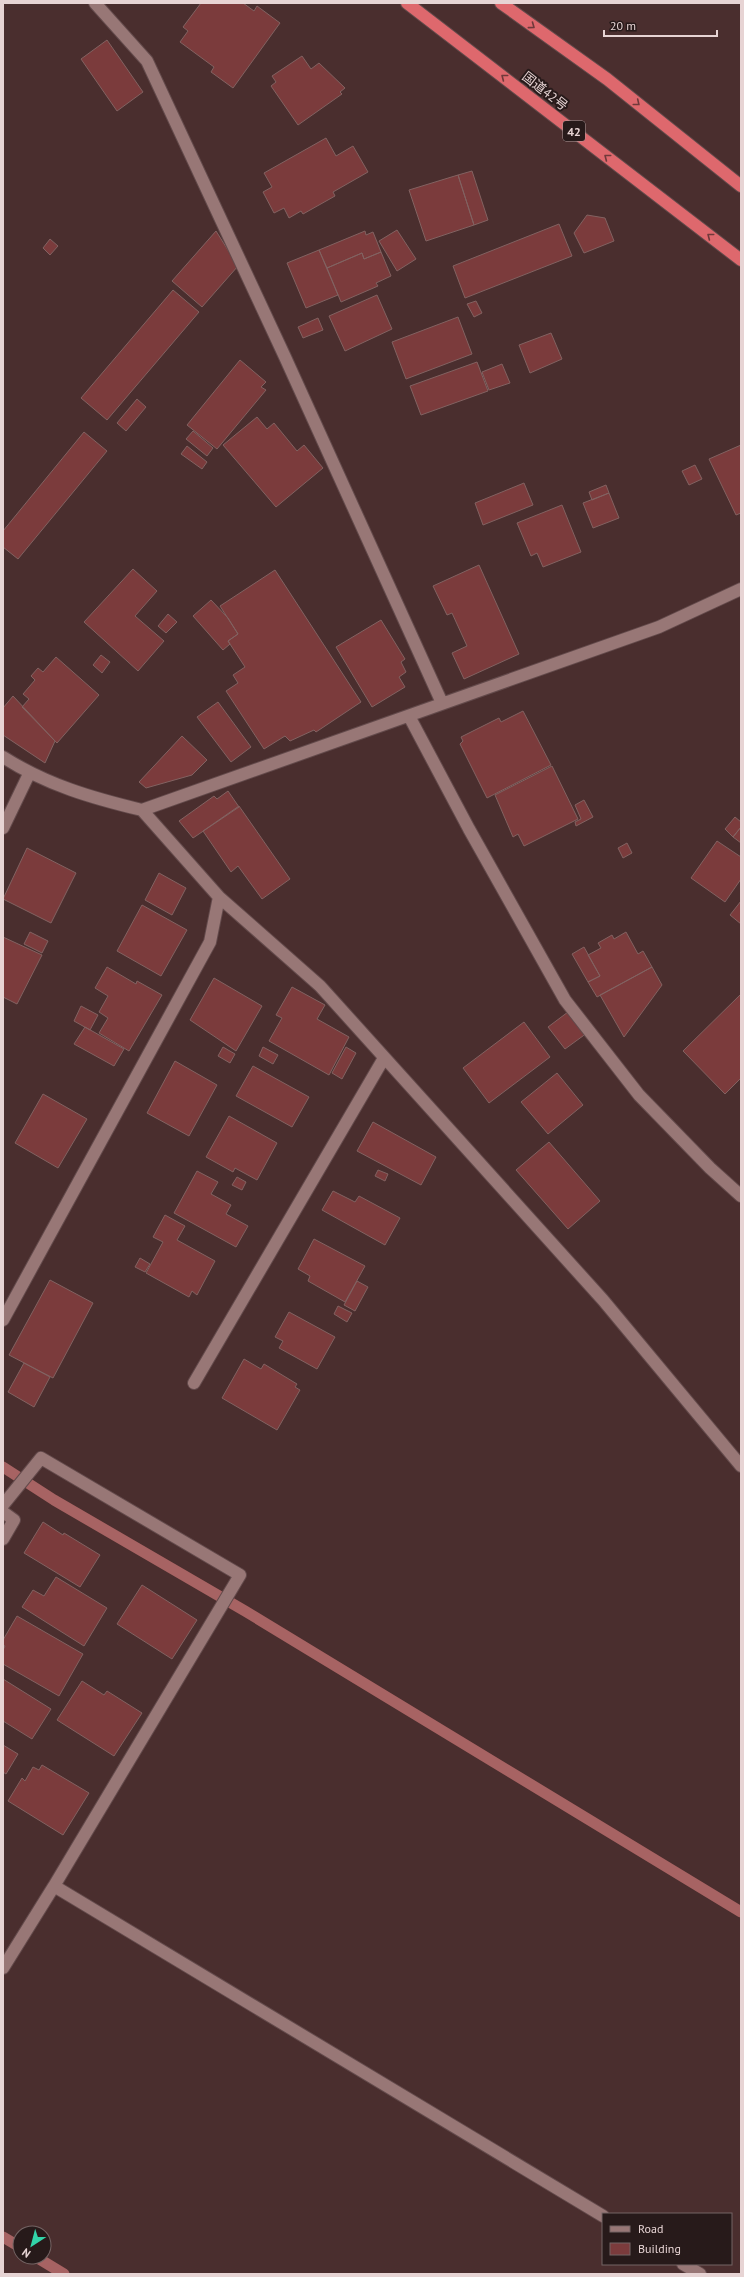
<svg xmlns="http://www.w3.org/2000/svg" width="744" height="2277" font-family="'PT Sans','Noto Sans JP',sans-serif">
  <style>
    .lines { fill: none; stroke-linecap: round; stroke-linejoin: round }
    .stream { stroke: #a76363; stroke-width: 11 }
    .building { fill: #7b3b3c; stroke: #826261 }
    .street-casing { stroke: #634a4b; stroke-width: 14 }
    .highway-casing { stroke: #634a4b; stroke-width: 14 }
    .street { stroke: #987776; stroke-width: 12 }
    .highway { stroke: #de686d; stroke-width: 12 }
    .oneway { stroke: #70393b }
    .labels { text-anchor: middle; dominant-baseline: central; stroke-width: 4; stroke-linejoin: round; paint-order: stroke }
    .shield { fill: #271a1a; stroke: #ad9c9c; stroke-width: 1 }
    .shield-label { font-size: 12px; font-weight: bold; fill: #e7d4d4 }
    .street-label { font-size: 13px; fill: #e7d4d4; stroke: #271a1a }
  </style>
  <rect width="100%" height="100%" fill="#4a2e2e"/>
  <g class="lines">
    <path class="stream" d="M3,1467L54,1500L245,1611L741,1912
      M3,2237L20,2247
      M36,2257L64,2274"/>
  </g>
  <path class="building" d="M201,3H243L254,11L257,6L280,23L233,88L211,72L214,67L180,42L188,31L183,27Z
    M107,40L143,92L117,111L81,59Z
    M302,56L311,69L319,63L345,88L340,92L342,94L298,125L271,86L276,82L272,76Z
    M326,138L336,156L353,146L368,172L333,192L335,196L303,214L301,211L289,218L284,208L274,213L263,192L272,187L264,173Z
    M472,171L488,220L474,225L458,175Z
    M458,175L474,225L426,241L409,190Z
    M587,215L605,218L614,241L584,253L574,233Z
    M559,224L572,256L465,298L453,266Z
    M397,230L416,259L397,271L379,241Z
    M216,231L238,266L202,307L172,281Z
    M365,231L366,235L373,232L381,252L364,259L362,253L327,268L319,250Z
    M50,239L58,246L50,255L43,248Z
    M319,250L338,295L306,308L287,263Z
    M381,252L391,276L376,283L378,286L341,302L327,268L362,253L364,259Z
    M173,290L199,312L107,420L81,398Z
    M377,295L392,329L345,351L329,316Z
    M476,301L482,313L474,317L467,304Z
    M458,317L472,354L406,379L392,342Z
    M318,318L323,330L303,338L298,327Z
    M551,333L562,359L530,373L519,345Z
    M240,360L266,382L261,387L266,390L217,449L187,425Z
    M477,362L488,391L421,415L410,386Z
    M502,364L510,383L489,390L482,372Z
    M137,399L146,407L126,431L117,423Z
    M257,417L267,429L274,423L297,451L304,445L323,468L276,507L223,445Z
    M193,431L213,448L207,456L186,439Z
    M84,432L107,451L18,559L3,547V531Z
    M741,445V513L736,515L709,459Z
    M187,446L207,462L202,469L181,454Z
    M695,465L702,479L689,485L682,471Z
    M524,483L533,505L483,525L475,503Z
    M606,485L609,493L592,500L589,492Z
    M609,493L619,518L593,528L583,503Z
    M562,505L581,552L543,567L537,553L531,556L517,523Z
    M479,565L519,654L464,679L452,653L467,646L452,613L447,615L433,586Z
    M133,569L157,591L135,616L164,641L138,671L84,622Z
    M275,570L361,702L316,732L314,730L290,741L285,736L264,749L226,691L238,683L233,675L245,667L228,641L238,634L220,606Z
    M211,600L228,618L238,634L228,641L230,644L223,650L193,616Z
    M168,614L177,622L166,633L158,626Z
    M381,620L405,659L401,662L406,672L399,677L405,687L372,707L336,647Z
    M101,655L110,662L102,673L93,665Z
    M56,657L99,695L57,743L22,707L29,699L23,694L35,680L31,676L38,668L43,672Z
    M13,696L55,741L45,763L3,735V708Z
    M218,702L251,747L231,762L197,717Z
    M523,711L551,765L487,798L460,744L463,741L461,737L499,718L501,722Z
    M182,736L207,760L192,775L146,788L139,782Z
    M552,766L578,819L524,846L518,834L513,837L495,795Z
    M228,791L239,807L193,838L179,821L214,796L217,799Z
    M584,800L593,817L576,826L575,822L581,819L575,805Z
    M239,806L290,879L262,899L238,866L231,872L203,831Z
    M735,817L741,822V827L733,837L725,829Z
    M741,827V843L733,837Z
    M717,841L741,857V879L725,902L691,878Z
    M627,843L632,853L623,858L618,848Z
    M27,848L76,873L51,923L3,899Z
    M159,873L186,888L172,915L145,900Z
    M741,901V924L730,915Z
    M142,905L187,930L161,976L117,951Z
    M30,932L48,941L42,953L24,944Z
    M626,932L638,954L643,951L652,967L597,997L588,982L600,976L588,955L601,948L598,943L612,935L614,939Z
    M3,937L42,955L17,1004L3,997Z
    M584,947L600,976L588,982L572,954Z
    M107,967L136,984L137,981L162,995L129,1051L99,1033L108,1018L99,1012L108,996L95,988Z
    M652,967L662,985L624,1037L600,995Z
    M214,978L262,1006L236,1051L190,1020Z
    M292,987L325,1005L317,1019L349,1037L329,1075L269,1041L282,1018L276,1015Z
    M741,994V1078L725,1094L683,1051Z
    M81,1006L98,1015L90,1030L74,1021Z
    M576,1006L587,1033L565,1049L548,1027Z
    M524,1022L550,1057L489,1103L463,1068Z
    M85,1027L124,1049L114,1066L74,1044Z
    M223,1047L235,1054L230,1063L218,1056Z
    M263,1047L278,1055L273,1064L259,1056Z
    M346,1047L356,1053L342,1079L332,1073Z
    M175,1061L217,1085L189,1136L147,1113Z
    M253,1066L309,1097L292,1127L236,1096Z
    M557,1073L583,1105L548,1134L521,1102Z
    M43,1094L87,1119L58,1168L15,1143Z
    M229,1116L277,1143L257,1180L235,1168L233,1172L206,1157Z
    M373,1122L436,1157L421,1185L357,1151Z
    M549,1142L600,1201L568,1229L516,1170Z
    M378,1170L388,1174L385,1181L375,1176Z
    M197,1171L218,1182L211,1194L231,1205L226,1214L248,1226L236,1247L174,1213Z
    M237,1177L246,1182L242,1190L232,1185Z
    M333,1191L355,1202L359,1196L400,1218L385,1245L322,1210Z
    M165,1215L185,1226L177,1240L215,1261L197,1295L192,1291L189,1297L146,1273L163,1242L153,1237Z
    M314,1239L365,1266L345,1302L308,1281L310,1276L298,1269Z
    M140,1258L150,1264L145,1272L135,1267Z
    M50,1280L93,1303L53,1378L9,1355Z
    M357,1281L368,1287L355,1311L344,1305Z
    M338,1306L352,1313L347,1322L334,1314Z
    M289,1312L335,1337L317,1369L279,1348L283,1341L275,1337Z
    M244,1359L261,1369L264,1364L297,1384L295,1387L300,1390L277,1430L222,1398Z
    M24,1363L50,1377L34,1407L8,1392Z
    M43,1522L63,1535L64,1533L100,1555L80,1587L24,1553Z
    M56,1577L107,1608L84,1646L22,1607L33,1590L44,1596Z
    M142,1585L197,1620L172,1659L117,1624Z
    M17,1616L83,1654L59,1696L3,1664V1650L5,1646L3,1645V1640Z
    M3,1679L51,1709L32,1739L3,1721Z
    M82,1681L104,1695L107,1691L142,1713L114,1756L57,1720Z
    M3,1745L18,1754L6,1774L3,1772Z
    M42,1765L89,1793L63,1835L8,1801L22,1778L25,1781L33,1767L39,1770Z"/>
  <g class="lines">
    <defs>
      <path id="street" d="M95,3L147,61L285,357L442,703
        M409,716L469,829L565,1000L639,1095L710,1168L741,1196
        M3,757C47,785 92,798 142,810L659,627L741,589
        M142,810L219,897L320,986L603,1300L741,1466
        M3,828L29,774
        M3,1320L210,942L219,897
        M194,1383L384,1058
        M3,1505L41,1458L240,1575L54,1886
        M3,1512L14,1520L3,1539
        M3,1968L54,1886L603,2216
        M683,2264L700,2274"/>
      <path id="highway" d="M407,3L741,260
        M501,3L607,79L741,186"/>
    </defs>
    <use href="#street" class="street-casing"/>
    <use href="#highway" class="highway-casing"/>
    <use href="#street" class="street"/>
    <use href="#highway" class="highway"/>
  </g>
  <defs><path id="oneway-chevron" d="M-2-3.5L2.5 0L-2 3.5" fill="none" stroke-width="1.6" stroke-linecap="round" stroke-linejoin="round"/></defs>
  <g class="oneway">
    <use href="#oneway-chevron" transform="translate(532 26) rotate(36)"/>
    <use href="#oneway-chevron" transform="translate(504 77) rotate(-142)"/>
    <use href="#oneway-chevron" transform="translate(637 103) rotate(39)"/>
    <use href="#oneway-chevron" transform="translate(607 157) rotate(-142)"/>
    <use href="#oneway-chevron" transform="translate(710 236) rotate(-142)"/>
  </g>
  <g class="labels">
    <rect class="shield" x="563" y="121" width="22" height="20" rx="3"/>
    <g class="shield-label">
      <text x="574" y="131">42</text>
    </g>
    <g class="street-label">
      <text transform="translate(545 91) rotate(38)">国道42号</text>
    </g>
  </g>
  <rect width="744" height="2277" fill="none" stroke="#e7d4d4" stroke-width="8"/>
  <rect x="602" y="2213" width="130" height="52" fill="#271a1a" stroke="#746464"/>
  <rect x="610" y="2226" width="20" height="6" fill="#987776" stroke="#746464"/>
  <text x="638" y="2233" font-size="12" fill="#e7d4d4">Road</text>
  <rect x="610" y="2243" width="20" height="12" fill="#7b3b3c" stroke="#746464"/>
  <text x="638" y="2253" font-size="12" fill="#e7d4d4">Building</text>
  <g transform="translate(32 2245) rotate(216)"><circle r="19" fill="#271a1a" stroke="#746464"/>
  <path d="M0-3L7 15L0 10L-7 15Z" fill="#32d4a9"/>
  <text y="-6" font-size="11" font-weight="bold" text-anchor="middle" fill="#e7d4d4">N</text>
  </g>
  <path d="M604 30v6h113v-6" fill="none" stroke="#e7d4d4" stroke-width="2"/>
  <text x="610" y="30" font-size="12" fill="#e7d4d4" stroke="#271a1a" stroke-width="3" paint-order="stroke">20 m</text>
</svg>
